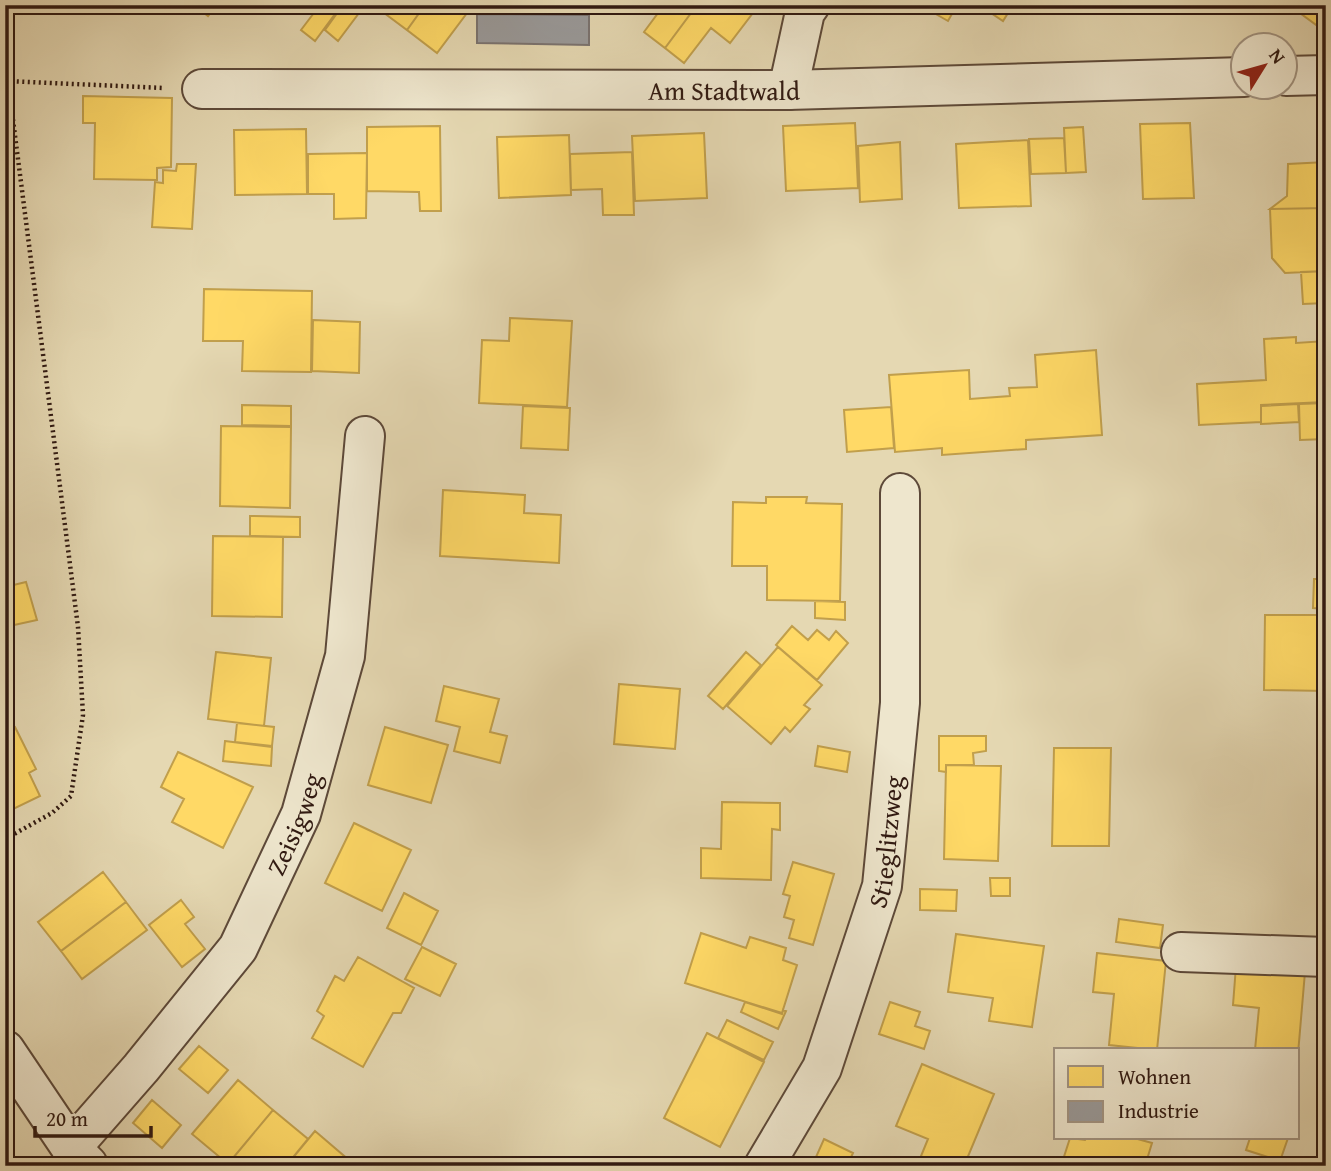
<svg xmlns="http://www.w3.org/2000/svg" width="1331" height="1171" font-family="'Gentium Book Plus',serif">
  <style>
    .homes { fill: #ffd966; stroke: #c19f4c; stroke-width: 2 }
    .industry { fill: #999; stroke: #7a7370; stroke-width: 2 }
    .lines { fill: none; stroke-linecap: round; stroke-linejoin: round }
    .minor-casing { stroke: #5d4939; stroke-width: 42 }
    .path { stroke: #301911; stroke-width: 4.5; stroke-dasharray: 2 3.5; stroke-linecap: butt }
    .minor { stroke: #eee6cd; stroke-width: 38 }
    .labels { text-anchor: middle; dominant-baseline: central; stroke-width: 7; stroke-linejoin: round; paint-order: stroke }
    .street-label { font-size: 26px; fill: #301911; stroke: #eee6cd }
  </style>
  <rect width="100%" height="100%" fill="#e5d8b2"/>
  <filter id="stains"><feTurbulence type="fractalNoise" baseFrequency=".00286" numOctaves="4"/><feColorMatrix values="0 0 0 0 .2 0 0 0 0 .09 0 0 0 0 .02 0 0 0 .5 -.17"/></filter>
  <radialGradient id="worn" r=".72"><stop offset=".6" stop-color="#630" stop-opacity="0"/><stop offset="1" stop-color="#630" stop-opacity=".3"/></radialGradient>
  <path class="homes" d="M194,5H217L208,16Z
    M320,5H324L335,14L315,41L301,30Z
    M343,5H347L359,13L338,41L325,30Z
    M377,5H425L407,30L376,7Z
    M425,5H473L437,53L407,30Z
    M664,5H697L665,48L644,32Z
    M697,5H759L730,43L711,28L684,63L665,48Z
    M920,5H957L948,21Z
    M979,5H1013L1003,21Z
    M1289,5H1326V18L1319,27Z
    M83,96L172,98L171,167L157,168V180L94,179L95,123H83Z
    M855,123L858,188L786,191L783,126Z
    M1190,123L1194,198L1143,199L1140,124Z
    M440,126L441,211H420L419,192L367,191V127Z
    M1083,127L1086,172L1066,173L1064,128Z
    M306,129L307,194L235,195L234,130Z
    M704,133L707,198L635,201L632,136Z
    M569,135L571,195L499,198L497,137Z
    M1064,138L1066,173L1031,174L1029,139Z
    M1028,140L1031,206L959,208L956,144Z
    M900,142L902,199L860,202L858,146Z
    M632,152L634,215H603L602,189L571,190L570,154Z
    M367,153L366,218L334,219V194H308V154Z
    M1326,162V208L1270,209L1287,196L1288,164Z
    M177,164H196L192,229L152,227L155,182L163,183V170L176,171Z
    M1326,208V271L1285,273L1272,258L1270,209Z
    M1326,271V303L1303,304L1301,272Z
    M204,289L312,291L311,372L242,371L243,341H203Z
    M510,318L572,321L567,407L479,403L482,340L509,341Z
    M313,320L360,322L359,373L312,371Z
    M1296,337V343L1326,341V402L1261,405V422L1199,425L1197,384L1266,380L1264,339Z
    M1096,350L1102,435L1026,440V449L942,455V448L895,452L889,375L969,370L970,399L1010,396L1009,388L1037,387L1035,355Z
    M1326,403V439L1300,440L1299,404Z
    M1298,404L1299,422L1261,424V406Z
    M242,405L291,406V426L242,425Z
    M523,406L570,408L568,450L521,448Z
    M891,407L894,448L847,452L844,410Z
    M221,426L291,427L290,508L220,506Z
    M443,490L525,495L524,513L561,515L559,563L440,556Z
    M766,497H807L806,503L842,504L840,601L767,600V566H732L733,502L766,503Z
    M250,516L300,517V537L250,536Z
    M213,536L283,537L282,617L212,616Z
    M1314,579H1326V609L1313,608Z
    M26,582L37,620L5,627V587Z
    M815,601L845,602V620L815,618Z
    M1265,615H1326V691L1264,690Z
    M792,626L808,640L817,630L829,640L836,631L848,643L817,680L776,645Z
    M778,647L822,685L804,705L810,709L790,732L785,727L771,744L727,706Z
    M216,652L271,658L264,726L208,719Z
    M746,652L761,665L723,709L708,696Z
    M619,684L680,689L675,749L614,744Z
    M444,686L499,699L490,732L507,736L500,763L454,751L460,727L436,721Z
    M237,723L274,727L272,746L235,742Z
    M15,727L36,769L29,773L40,796L5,813V732Z
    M385,727L448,745L431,803L368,785Z
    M939,736H986V751L973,753L974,765H946V772L939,771Z
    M225,741L272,747L271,766L223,761Z
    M818,746L850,752L847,772L815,766Z
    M1054,748H1111L1109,846H1052Z
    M178,752L253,787L223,848L172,822L184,799L161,787Z
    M946,765L1001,766L998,861L944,859Z
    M722,802L780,803V830L772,829L771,880L701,878V848L721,849Z
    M354,823L411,850L382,911L325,883Z
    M793,862L834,874L813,945L789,938L794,920L784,917L790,896L783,894Z
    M103,872L126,902L61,951L38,922Z
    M990,878H1010V896H991Z
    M920,889L957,890L956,911L920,910Z
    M404,893L438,911L421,945L387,928Z
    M181,900L194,917L185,924L205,949L182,967L149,925Z
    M126,902L147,930L82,979L61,951Z
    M1119,919L1163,925L1160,948L1116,942Z
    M701,933L746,948L750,937L786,948L783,960L797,965L782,1013L685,983Z
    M956,934L1044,946L1032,1027L989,1021L993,998L948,992Z
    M422,947L456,964L440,996L405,979Z
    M1097,953L1166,961L1157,1050L1109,1045L1114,994L1093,992Z
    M358,957L414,988L401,1013H393L363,1067L312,1038L324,1016L317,1011L335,976L344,981Z
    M1236,966L1305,972L1298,1054V1050H1255L1259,1008L1233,1005Z
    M745,1002L782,1014L783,1010L786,1011L778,1029L741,1012Z
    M890,1002L920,1012L915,1026L930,1031L924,1049L879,1034Z
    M727,1020L773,1042L764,1060L718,1038Z
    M707,1033L764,1062L720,1147L664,1118Z
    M199,1046L228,1070L208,1093L179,1069Z
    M922,1064L994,1094L964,1166H931L919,1161L928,1139L896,1126Z
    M238,1080L273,1110L228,1164L192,1134Z
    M152,1100L181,1125L162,1148L133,1123Z
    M273,1110L308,1139L286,1166H230L228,1164Z
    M315,1131L350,1161L346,1166H286Z
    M1070,1138L1085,1140L1086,1138H1134L1152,1143L1145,1166H1061Z
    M1250,1138H1288L1280,1161L1246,1150Z
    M824,1139L853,1153L847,1166H812Z"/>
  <path class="industry" d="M477,14L589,15V45L477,43Z"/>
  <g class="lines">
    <defs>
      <g id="minor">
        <path d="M1286,76L1326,75"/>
        <path id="s1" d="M202,89L788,90L1244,77"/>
        <path d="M788,90L805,12L810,5"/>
        <path d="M1181,952L1326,957"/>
        <path d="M5,1050L71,1148L88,1165"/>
        <path id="s2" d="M71,1148L141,1068L238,948L301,814L345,656L365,436"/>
        <path id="s3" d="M764,1166L822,1068L882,886L900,703V493"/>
      </g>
    </defs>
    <use href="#minor" class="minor-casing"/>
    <path class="path" d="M5,57L8,81H6
      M5,839L52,813L71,796L83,715L78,627L8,81L163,88"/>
    <use href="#minor" class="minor"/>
  </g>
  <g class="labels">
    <g class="street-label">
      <text stroke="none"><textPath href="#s1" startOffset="522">Am Stadtwald</textPath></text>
      <text stroke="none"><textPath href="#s2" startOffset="397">Zeisigweg</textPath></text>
      <text stroke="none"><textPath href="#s3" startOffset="350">Stieglitzweg</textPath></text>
    </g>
  </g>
  <rect width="1331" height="1171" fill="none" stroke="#e5d8b2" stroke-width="28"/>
  <rect x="7" y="7" width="1317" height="1157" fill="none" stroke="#301911" stroke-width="3.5"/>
  <rect x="14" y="14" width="1303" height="1143" fill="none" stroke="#301911" stroke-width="2"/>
  <rect x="1054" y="1048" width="245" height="91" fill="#eee6cd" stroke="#a29482" stroke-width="2"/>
  <rect x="1068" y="1066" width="35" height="21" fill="#ffd966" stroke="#a29482" stroke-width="2"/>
  <text x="1118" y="1084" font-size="21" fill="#301911">Wohnen</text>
  <rect x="1068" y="1101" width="35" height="21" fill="#999999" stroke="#a29482" stroke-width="2"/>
  <text x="1118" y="1118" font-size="21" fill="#301911">Industrie</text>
  <g transform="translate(1264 66) rotate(53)"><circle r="33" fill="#eee6cd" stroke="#a29482" stroke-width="2"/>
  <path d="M0-5L12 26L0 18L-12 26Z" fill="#8f2418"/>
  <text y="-10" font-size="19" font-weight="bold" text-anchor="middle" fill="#301911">N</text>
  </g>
  <path d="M35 1126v10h116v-10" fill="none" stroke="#301911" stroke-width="3.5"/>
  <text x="46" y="1126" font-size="21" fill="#301911" stroke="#eee6cd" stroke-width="5" paint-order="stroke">20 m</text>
  <rect width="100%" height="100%" filter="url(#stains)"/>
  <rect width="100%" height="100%" fill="url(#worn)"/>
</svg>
